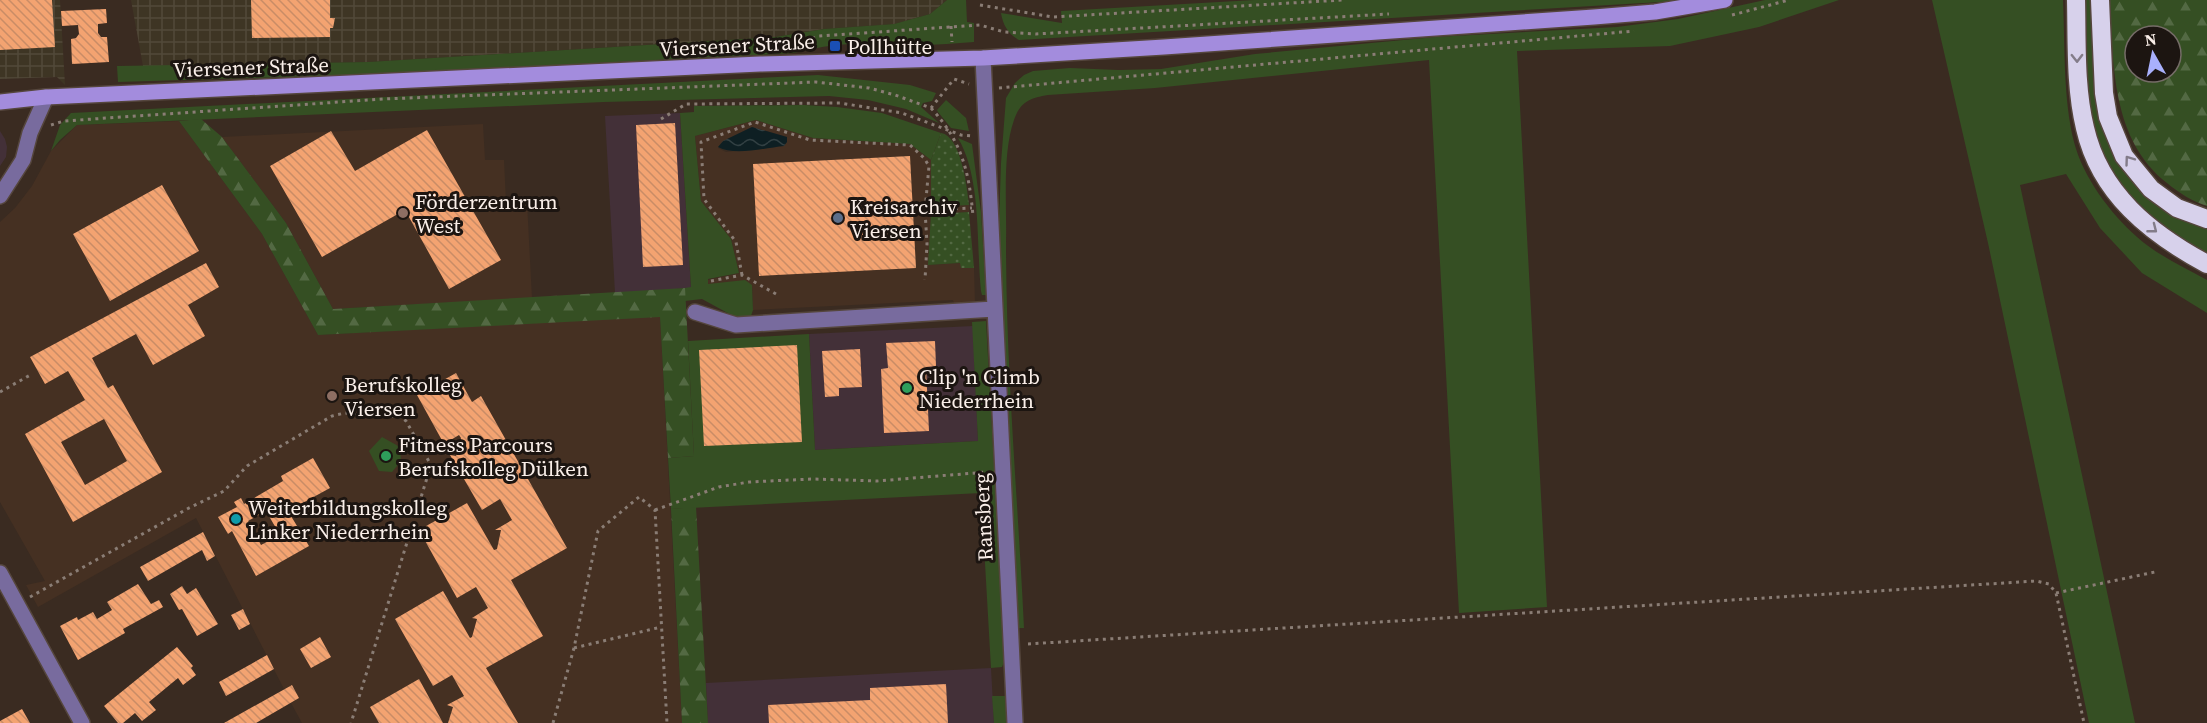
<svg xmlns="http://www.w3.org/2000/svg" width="2207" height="723" font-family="'Source Serif 4',serif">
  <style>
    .commercial { fill: #433038 }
    .industrial { fill: url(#industrial-grid) }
    .built { fill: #453022; fill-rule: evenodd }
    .green { fill: #354f23 }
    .forest { fill: url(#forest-firs); fill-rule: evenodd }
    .garden { fill: url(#garden-dots) }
    .water { fill: url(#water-waves) }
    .building { fill: url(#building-back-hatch); fill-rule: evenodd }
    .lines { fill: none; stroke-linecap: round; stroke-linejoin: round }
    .street-casing { stroke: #55463d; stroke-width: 18 }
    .secondary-casing { stroke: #55463d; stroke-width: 18 }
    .highway-casing { stroke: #55463d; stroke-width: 21 }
    .path { stroke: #8a7d75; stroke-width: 3; stroke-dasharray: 3 4.5; stroke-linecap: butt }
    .street { stroke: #786b9e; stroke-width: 15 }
    .secondary { stroke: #a38cdd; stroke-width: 15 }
    .highway { stroke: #d7d1eb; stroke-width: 18 }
    .oneway { stroke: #837c89 }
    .transit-dot { fill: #1a4fb4; stroke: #1c1511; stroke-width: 2 }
    .education-dot { fill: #8d6e63; stroke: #1c1511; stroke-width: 2 }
    .service-dot { fill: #5c6f8a; stroke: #1c1511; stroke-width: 2 }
    .leisure-dot { fill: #2e9e5b; stroke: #1c1511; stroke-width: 2 }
    .culture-dot { fill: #0f9aa8; stroke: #1c1511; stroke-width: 2 }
    .labels { text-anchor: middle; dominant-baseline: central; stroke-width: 6; stroke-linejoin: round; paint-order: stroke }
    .street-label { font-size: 21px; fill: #faefe9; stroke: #1c1511 }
    .poi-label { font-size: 21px; fill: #faefe9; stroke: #1c1511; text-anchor: start }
  </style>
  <defs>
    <pattern id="industrial-grid" width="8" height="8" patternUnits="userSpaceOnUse" patternTransform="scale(1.5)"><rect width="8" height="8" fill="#3e3524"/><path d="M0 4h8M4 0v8" fill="none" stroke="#514939"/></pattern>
    <pattern id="forest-firs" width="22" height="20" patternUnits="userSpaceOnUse" patternTransform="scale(1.5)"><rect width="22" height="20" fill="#354f23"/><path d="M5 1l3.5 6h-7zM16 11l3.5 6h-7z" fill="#536943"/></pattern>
    <pattern id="garden-dots" width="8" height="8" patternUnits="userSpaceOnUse" patternTransform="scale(1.5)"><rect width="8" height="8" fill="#354f23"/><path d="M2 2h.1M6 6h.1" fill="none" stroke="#536943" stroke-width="1.8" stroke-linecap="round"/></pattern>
    <pattern id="water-waves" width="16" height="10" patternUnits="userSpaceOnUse" patternTransform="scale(1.5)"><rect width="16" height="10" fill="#0e1f23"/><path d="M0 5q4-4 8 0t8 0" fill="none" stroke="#324043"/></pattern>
    <pattern id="building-back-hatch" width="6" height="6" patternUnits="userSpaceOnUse" patternTransform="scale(1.5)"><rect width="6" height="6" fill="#f3a371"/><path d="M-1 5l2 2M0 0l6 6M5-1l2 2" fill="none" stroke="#c98c66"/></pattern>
  </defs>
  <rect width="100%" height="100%" fill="#3a2b21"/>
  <path class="commercial" d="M680,113L691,288L615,293L605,116Z
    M0,131L5,139L7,147L6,157L0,166Z
    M973,326L978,441L815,450L809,334Z
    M991,668L994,723H708L706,683Z"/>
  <path class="industrial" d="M0,0H60L65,85L57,77L0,79Z
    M131,0H947L930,14L894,24L824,29L775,37L368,62L143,66Z"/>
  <path class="built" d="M756,120L813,138L910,144L931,160V206L969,205V212L931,214L929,265L961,263V268H974L975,304L955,306L953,300L753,310L752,285L708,284L707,280L739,273L731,239L701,201L695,136ZM752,127L787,137L784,146L726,152L718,148L723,141Z
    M179,121L262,234L318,335L660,316L682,723H302L291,703L299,698L292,685L284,689L196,518L38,607L26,585L45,581L0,502V222L15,208L32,186L51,151L77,125Z
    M483,124L485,160H504L506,203L527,202L532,298L333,309L286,223L222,137Z"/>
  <path class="green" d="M947,0H966L967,22L974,23V42C956,43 937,45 918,45C874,43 838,41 794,53L382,74L118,82L117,66L368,62L775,37L824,29L894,24L930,14Z
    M1254,0H1695L1019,40C1008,34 1003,25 1001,13L1062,23L1061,11Z
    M1765,0H1839L1759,27L1670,46L1517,51L1547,607L1459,613L1429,60L1155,88L1048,95C1030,98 1020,102 1014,120C1002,154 1007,205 1006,242C1006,371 1018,500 1024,628H1018L1000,298L999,225L1001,163L1006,98L1015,83L1024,75L1033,71L1070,68L1119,70L1161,69L1255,54L1435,37L1617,27L1678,19Z
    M1932,0H2063C2065,45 2063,98 2074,142C2083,177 2110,213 2137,237C2157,255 2184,267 2207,280V313L2142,273L2100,228L2066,174L2020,185L2135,723H2089L1988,243Z
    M2080,0H2091L2098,93L2128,171L2207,224V257L2127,201L2104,167L2088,114Z
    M818,75L910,85L936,93L932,101L923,103L921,107L939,123L906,109L868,100L829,96L604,102L77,125L60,140L51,151L60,125L71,113Z
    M946,100L966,118L969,131L951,128L938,112L937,110Z
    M804,105L837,107L882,113L941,133L931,160L910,144L813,138L756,120L695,136L701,201L731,239L739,273L708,279V284L745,280L752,285L753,310L751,316L735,317L702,299L685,301V288L691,287L680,113L694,112V106Z
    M958,138L972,144L981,212L986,295H982L981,291C976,244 982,179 958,138Z
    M986,321L1003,629L1004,662L1002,667L991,668L981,493L671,509L668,458L694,456L688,341L809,334L815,450L978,441L972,322Z
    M382,437L400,447L401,461L392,472L379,471L369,451Z
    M992,696H1006L1007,723H994Z"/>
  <path class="forest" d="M2109,0H2207V206C2192,201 2179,193 2167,183C2111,139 2114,65 2109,0ZM2135,36H2171V72H2135Z
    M201,119L222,137L286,223L333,309L685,288L694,456L668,458L660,317L318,335L262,234L179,121Z
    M696,507L708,723H682L671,509Z"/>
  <path class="garden" d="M941,133C961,136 967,187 969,205L931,207V160Z
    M969,212L974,268H961L960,263L928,265L931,214Z"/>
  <path class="water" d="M752,127L787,137V142L784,146C765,148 734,156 718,147L723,141Z"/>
  <path class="building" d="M0,0H52L55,47L0,50Z
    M251,0H330V18H335L333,28H330V37L252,38Z
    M106,9L107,23L98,24V33L101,37H107L109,62L72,64L71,39L76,38L79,34L78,25L62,26L61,11Z
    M675,123L683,265L643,267L636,125Z
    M427,130L501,260L449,289L405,210L322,257L270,166L331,131L355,171Z
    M910,156L916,268L759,276L753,164Z
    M162,185L199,251L110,301L73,234Z
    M206,263L219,287L188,305L205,336L153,365L136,334L92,358L108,388L113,385L162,472L73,522L25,434L85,400L68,371L45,384L30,357ZM104,419L127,461L85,485L61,442Z
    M935,341L936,366L926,367L929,431L884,433L881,369L888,368L886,343Z
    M797,345L802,442L704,446L699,350Z
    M860,349L862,387L839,388V396L825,397L822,351Z
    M456,373L472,402L481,396L567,548L511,580L543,636L486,668L518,723H448L453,707L447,705L464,696L452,675L433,686L395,619L443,591L470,638L472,637L477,619L472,618L488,608L476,587L457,598L419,530L467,503L494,550L497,549L501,530H495L512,520L500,499L482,510L450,455L456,456L461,438L459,435L444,444L417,395Z
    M313,458L330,488L288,511L309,546L256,576L232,531L228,534L218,517L237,507L234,502L241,498L244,504L283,481L281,476ZM266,511L280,535L261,545L248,521Z
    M203,532L215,556L207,561L202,550L148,581L140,567Z
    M138,584L151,604L159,600L163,607L123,629L125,633L78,660L60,626L77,617L78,620L93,612L97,619L112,610L107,602Z
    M182,586L187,594L196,588L218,624L197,636L182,609L179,610L170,594Z
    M243,609L250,624L239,630L231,615Z
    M320,637L331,657L311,668L300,649Z
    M177,647L193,666L191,668L196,675L183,685L178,678L149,702L156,710L142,721L135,713L123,723H118L104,706Z
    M267,655L274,669L226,696L219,682Z
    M419,679L443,723H379L370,707Z
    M946,684L948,723H769L768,705L870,700V688Z
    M292,685L299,698L256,723H224Z
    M22,709L30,723H0V721Z"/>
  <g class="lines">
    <defs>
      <path id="street" d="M983,58L1015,723
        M0,196L23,160L30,133L46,97
        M695,312L736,325L994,309
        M0,573L82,723"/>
      <path id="secondary" d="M0,102L46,97L760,64L983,58L1164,47L1594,17L1655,12L1725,0"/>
      <path id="highway" d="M2076,0C2077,42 2075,87 2085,128C2100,194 2151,234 2207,264
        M2100,0L2104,93L2108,117L2124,156L2151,189L2177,208L2207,219"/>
    </defs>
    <use href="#street" class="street-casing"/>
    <use href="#secondary" class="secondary-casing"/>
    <use href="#highway" class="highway-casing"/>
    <path class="path" d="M980,5L1053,17L1342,0
      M1732,15L1789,0
      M951,26L952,42
      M791,46L819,36L980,25L1004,32L1036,34L1389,14
      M999,88L1634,31
      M931,108C962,142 969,171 973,216
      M661,119L686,104L840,103L902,113L961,135L972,136
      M51,125L64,121L383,99L816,82L869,88L895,95L931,108L954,79L969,84
      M925,210L972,208
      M742,275L736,242L704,199L701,142L755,122L810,140L910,145L924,158L929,166L925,210L927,244L925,280
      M711,281L742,275L776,294
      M0,392L32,374
      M655,510L719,487L749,482L812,479L877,481L987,472
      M2056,593L2155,572
      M30,597L187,509L224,491L247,466L332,416L345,413L401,417L406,421L431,465L351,723
      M1028,644L2036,581L2049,584L2056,593L2084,723
      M574,648L661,627
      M553,723L574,648L598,531L639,497L655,510L667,723"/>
    <use href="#street" class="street"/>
    <use href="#secondary" class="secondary"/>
    <use href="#highway" class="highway"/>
  </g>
  <defs><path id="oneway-chevron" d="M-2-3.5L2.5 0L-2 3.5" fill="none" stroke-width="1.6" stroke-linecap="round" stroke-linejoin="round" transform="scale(1.5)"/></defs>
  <g class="oneway">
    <use href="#oneway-chevron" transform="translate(2077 58) rotate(89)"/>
    <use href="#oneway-chevron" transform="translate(2129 160) rotate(-126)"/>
    <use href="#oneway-chevron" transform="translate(2153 229) rotate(38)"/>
  </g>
  <rect class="transit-dot" x="829" y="40" width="12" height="12" rx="3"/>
  <g class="education-dot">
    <circle cx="403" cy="213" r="6"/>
    <circle cx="332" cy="396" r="6"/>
  </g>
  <circle class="service-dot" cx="838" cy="218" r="6"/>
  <g class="leisure-dot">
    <circle cx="907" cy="388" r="6"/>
    <circle cx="386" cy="456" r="6"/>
  </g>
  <circle class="culture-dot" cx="236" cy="519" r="6"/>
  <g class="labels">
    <g class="street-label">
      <text transform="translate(737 45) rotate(-3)">Viersener Straße</text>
      <text transform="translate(251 67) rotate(-2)">Viersener Straße</text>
      <text transform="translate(983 517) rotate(-93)">Ransberg</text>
    </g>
    <g class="poi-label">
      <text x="847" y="46">Pollhütte</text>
      <text x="415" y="201">Förderzentrum<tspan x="415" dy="24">West</tspan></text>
      <text x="850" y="206">Kreisarchiv<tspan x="850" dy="24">Viersen</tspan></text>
      <text x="919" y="376">Clip 'n Climb<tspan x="919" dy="24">Niederrhein</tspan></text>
      <text x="344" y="384">Berufskolleg<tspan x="344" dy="24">Viersen</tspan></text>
      <text x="398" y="444">Fitness Parcours<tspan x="398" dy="24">Berufskolleg Dülken</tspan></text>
      <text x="248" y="507">Weiterbildungskolleg<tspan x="248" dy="24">Linker Niederrhein</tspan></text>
    </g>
  </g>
  <g transform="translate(2153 54) rotate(351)"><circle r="28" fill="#1c1511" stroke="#756c67" stroke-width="1.5"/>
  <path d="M0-4.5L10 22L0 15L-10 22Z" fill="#a9b0fc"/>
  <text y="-9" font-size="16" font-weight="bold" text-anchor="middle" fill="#faefe9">N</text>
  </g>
</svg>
